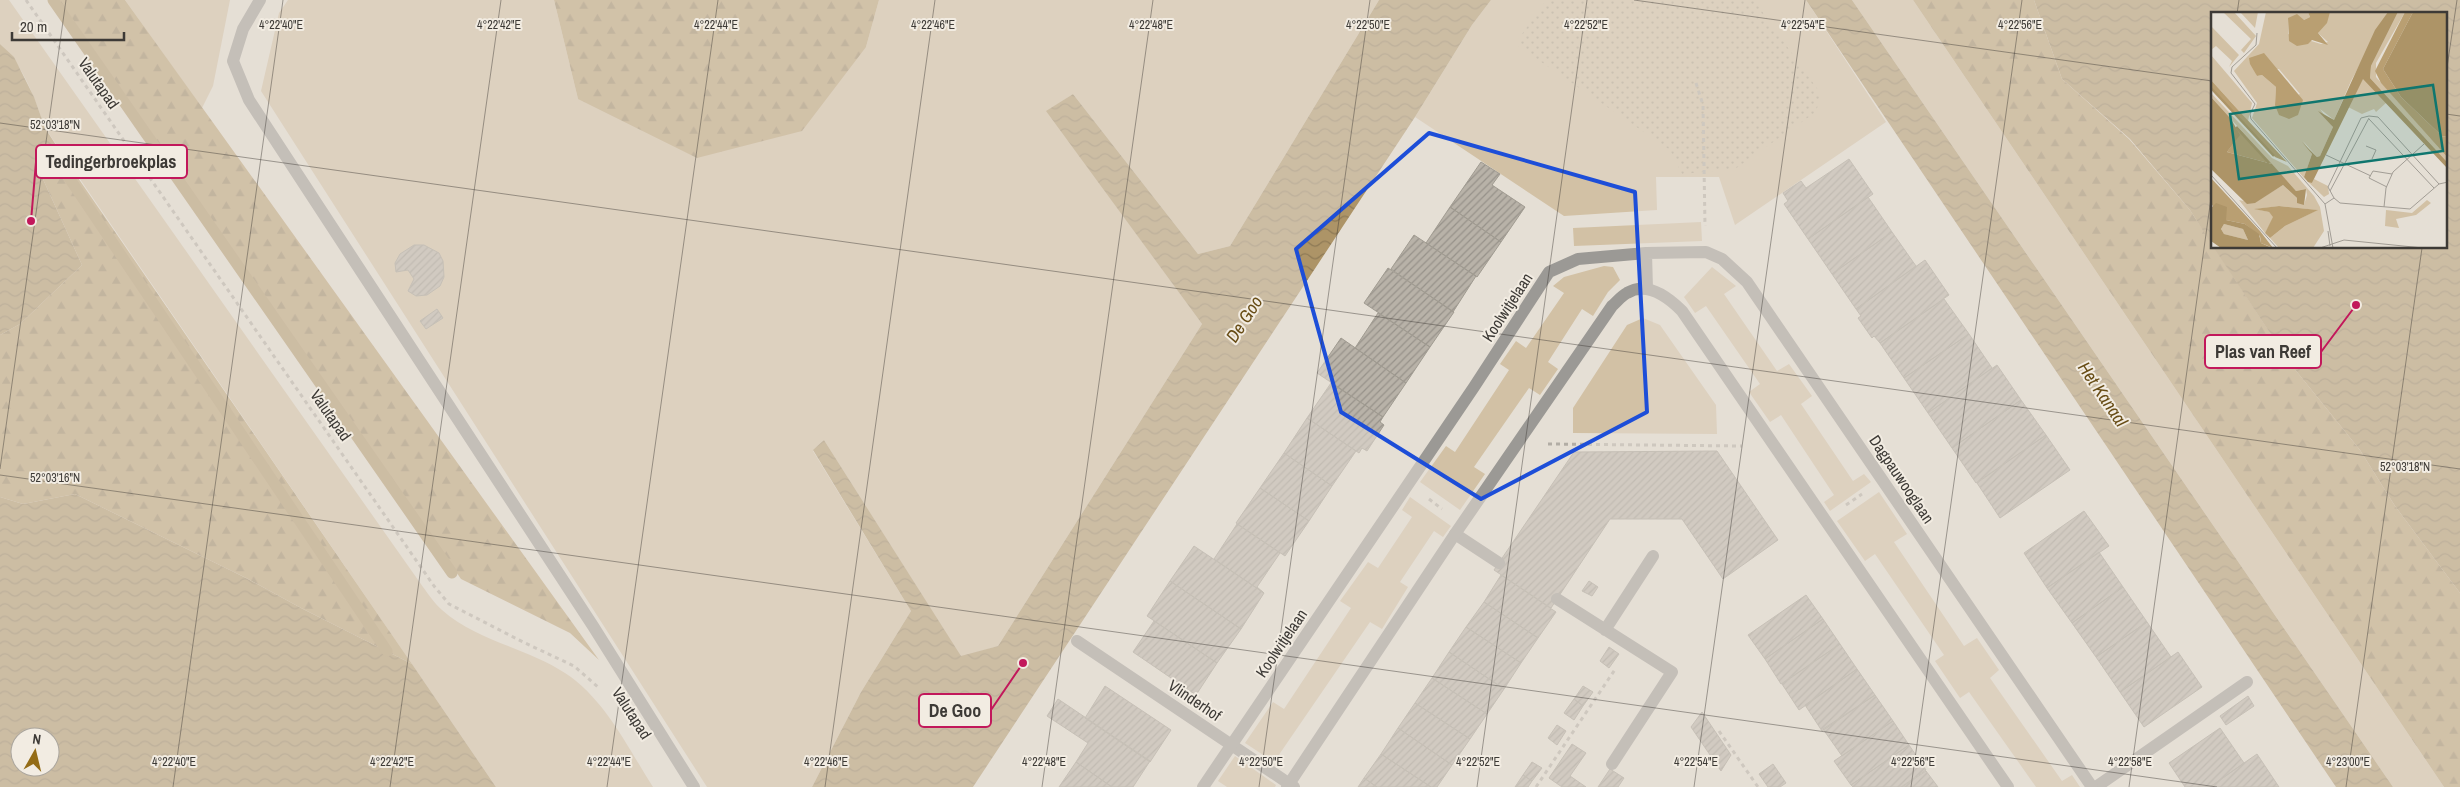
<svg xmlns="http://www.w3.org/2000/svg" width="2460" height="787" font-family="'Archivo Narrow',sans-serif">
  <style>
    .green { fill: #d2c1a5 }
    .forest { fill: url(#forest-firs) }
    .park { fill: url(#park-dots) }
    .water { fill: url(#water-waves); fill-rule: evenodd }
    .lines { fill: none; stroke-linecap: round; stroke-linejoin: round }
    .stream { stroke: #ad9467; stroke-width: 11 }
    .building { fill: url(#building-hatch); stroke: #a09b91 }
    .path { stroke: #b2ada5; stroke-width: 3; stroke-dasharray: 4 4; stroke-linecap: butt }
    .service { stroke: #9b9995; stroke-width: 12 }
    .pedestrian { stroke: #9b9995; stroke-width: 12 }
    .minor { stroke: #9b9995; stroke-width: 12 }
    .marked { fill: none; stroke: #1d4ed8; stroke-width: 4; stroke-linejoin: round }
    .ticks { fill: none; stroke: #3d3a36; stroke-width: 1; stroke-opacity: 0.45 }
    .labels { text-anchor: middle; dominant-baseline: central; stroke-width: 4; stroke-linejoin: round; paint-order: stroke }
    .street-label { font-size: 16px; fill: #3d3a36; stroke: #f2ece2 }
    .water-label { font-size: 18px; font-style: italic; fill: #684d16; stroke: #f2ece2 }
    .inset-river { fill: none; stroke: #ad9467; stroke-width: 2.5 }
    .inset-road { fill: none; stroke: #a29d95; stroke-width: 1 }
    .view { fill: #0f766e; fill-opacity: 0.15; stroke: #0f766e; stroke-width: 2.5 }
    .inset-edge { fill: none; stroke: #3d3a36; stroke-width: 2.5 }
    .ticks-label { font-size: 12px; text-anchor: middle; fill: #3d3a36; stroke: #f2ece2; stroke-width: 4; stroke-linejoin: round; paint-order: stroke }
    .leader { fill: none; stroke: #c2185b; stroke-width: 2 }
    .callout-dot { fill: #c2185b; stroke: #f2ece2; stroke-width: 2 }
    .callout { fill: #f2ece2; stroke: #c2185b; stroke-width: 2 }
    .callout-label { font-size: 18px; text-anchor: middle; font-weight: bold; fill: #3d3a36 }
  </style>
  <defs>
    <pattern id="forest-firs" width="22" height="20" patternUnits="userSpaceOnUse" patternTransform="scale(1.25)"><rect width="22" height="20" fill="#b99f72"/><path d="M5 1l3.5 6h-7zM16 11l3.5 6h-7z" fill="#98835e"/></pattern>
    <pattern id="park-dots" width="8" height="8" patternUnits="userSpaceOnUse" patternTransform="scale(1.25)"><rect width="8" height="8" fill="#d2c1a5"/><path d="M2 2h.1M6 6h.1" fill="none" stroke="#ac9e87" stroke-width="1.8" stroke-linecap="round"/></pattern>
    <pattern id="water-waves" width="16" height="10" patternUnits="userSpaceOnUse" patternTransform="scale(1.25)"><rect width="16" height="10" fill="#ad9467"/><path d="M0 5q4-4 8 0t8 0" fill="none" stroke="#8e7a56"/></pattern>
    <pattern id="building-hatch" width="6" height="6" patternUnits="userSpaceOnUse" patternTransform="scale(1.25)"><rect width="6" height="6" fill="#b8b2a8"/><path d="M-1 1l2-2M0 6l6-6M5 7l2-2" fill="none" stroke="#97928a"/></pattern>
  </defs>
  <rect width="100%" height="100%" fill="#e5dfd5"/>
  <path class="green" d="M0,0H9L423,587C429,595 435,604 442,610C477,641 527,648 565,673C605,699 628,748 653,787H496L45,128C34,97 24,66 0,44Z
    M125,0H230L213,86L202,108Z
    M288,0H554L578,99L866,47L879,0H1379L1230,246L1198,254L1073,94L1047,111L1202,324L998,646L961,657L824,440L813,451L911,611L861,692L812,787H707L261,91L279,13Z
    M1491,0H1806L1886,122L1735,225L1719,177H1656L1657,210L1564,216L1415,117L1472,25Z
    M1852,0H1913L2444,787H2393Z
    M1701,222L1702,241L1574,246L1573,228Z
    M1604,266L1613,267L1620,280L1608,292L1593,316L1582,309L1548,362L1558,369L1540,395L1529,388L1474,467L1485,474L1460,510L1420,482L1446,446L1455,452L1509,370L1500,364L1516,341L1526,348L1564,293L1553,286L1564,277Z
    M1712,267L1736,286L1724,294L1777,371L1789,364L1812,396L1801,404L1853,481L1864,474L1871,482L1830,511L1824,502L1834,495L1781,415L1770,422L1749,392L1760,384L1706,306L1695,313L1684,297Z
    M1643,318L1660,325L1716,405L1717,434L1573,433V408L1627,325Z
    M1879,492L1907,534L1894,542L1964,646L1977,638L1999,670L1990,678L2062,781L2072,775L2080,787H2036L1969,692L1960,698L1935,661L1944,655L1875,554L1865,561L1837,521Z
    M1410,497L1451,526L1443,537L1434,531L1400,582L1408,587L1382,629L1370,622L1274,762L1245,743L1273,702L1284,709L1351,608L1340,601L1368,562L1378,568L1412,517L1402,510Z
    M1235,756L1276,785L1275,787H1227L1218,781Z"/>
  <path class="forest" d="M59,0H125L599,660L570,633L461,579Z
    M554,0H879L866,47L802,131L697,158L578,99Z
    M1913,0H2034L2062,79L2129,139L2190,210L2289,362L2360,450L2395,506L2460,593V787H2444Z
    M65,159L412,664L301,608L246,578L75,494L23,504L0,497V335L20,324L82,265L42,177Z"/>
  <path class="park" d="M1546,0H1754L1821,94L1816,112L1735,169L1682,174L1670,150L1515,44Z"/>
  <path class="water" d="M1379,0H1491L1472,25L1415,117L973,787H812L861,692L911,611L813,450L824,440L961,656L998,646L1202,324L1046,111L1073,94L1198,254L1230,246Z
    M1806,0H1852L2393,787H2336Z
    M2034,0H2460V593L2395,506L2360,450L2289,362L2214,248H2446V14H2212V245L2190,210L2130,139L2062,79Z
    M0,44L14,57L34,97L45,128L65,159L42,177L82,265L20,324L0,335Z
    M75,494L246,578L301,608L412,664L496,787H0V497L23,504ZM20,737H50V767H20Z"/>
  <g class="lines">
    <path class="stream" d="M53,0L452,573
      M59,163L387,651"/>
  </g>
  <path class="building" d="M1849,159L1873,194L1808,239L1784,204L1788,201L1783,193L1801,181L1806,188Z
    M1481,162L1500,174L1492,185L1525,207L1501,242L1450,207Z
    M1868,197L1892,232L1832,274L1808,239Z
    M1450,207L1501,242L1477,277L1426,243Z
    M1892,232L1916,266L1856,309L1832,274Z
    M1414,235L1476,276L1453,312L1391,269Z
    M414,245H424L439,253L443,261L444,277L440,286L427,295L416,296L408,291L414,279L408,270L396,272L395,263L400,254Z
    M1925,260L1949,295L1880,343L1874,336L1872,338L1858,318L1861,316L1856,309Z
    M1388,268L1454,312L1430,347L1364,303Z
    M1944,299L1969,334L1904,378L1880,343Z
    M437,309L443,318L426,329L420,321Z
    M1378,313L1430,347L1406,383L1355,348Z
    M1969,334L1992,368L1928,413L1904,378Z
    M1341,338L1406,383L1383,417L1317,373Z
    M1997,365L2021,400L1952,448L1928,413Z
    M1331,383L1383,417L1380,422L1384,425L1367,451L1362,448L1359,453L1307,418Z
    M2021,400L2046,435L1976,483L1952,448Z
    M1307,418L1356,451L1332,486L1284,453Z
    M2046,435L2070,470L2000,518L1977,483Z
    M1717,451L1778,540L1723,579L1682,519H1610L1551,608L1494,570L1574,452Z
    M1284,453L1332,486L1309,521L1260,488Z
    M1260,488L1309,521L1285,556L1236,523Z
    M2084,511L2109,546L2047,588L2024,553Z
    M1237,524L1280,553L1257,587L1264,593L1214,559Z
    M1194,546L1264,593L1241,629L1170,581Z
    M2099,552L2123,587L2072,623L2047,588Z
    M1501,575L1556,612L1538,638L1484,602Z
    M1170,581L1241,629L1217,663L1147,616Z
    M1589,581L1598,587L1592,596L1582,591Z
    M2123,587L2147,622L2096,657L2072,623Z
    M1806,595L1823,619L1765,659L1748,635Z
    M1484,602L1538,638L1521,663L1466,627Z
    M1823,619L1840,644L1781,684L1765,659Z
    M1154,621L1217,663L1196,695L1133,652Z
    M2147,622L2171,657L2120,692L2096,657Z
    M1466,627L1521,663L1504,689L1449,652Z
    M1840,644L1857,669L1799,710L1782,684Z
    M1609,647L1619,654L1609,668L1600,661Z
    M1449,652L1504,689L1487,714L1432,678Z
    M2178,652L2202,687L2144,727L2120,692Z
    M1857,669L1875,695L1822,731L1805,705Z
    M1432,678L1487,714L1470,739L1415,703Z
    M1105,686L1171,730L1150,762L1085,718Z
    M1583,686L1593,692L1583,706L1574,699Z
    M1875,695L1893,721L1842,756L1823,729Z
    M2248,696L2254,706L2226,725L2220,716Z
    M1058,699L1150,761L1133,787H1112L1076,762L1088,743L1047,716Z
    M1574,699L1583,706L1574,720L1564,713Z
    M1415,703L1470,739L1452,765L1398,728Z
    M1702,712L1731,755L1721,771L1691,727Z
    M1893,721L1909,745L1851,785L1834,761Z
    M1557,725L1566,731L1557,745L1548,738Z
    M1398,728L1452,765L1437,787H1431L1381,754Z
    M2220,728L2244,763L2210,787H2185L2169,763Z
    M1572,744L1586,753L1570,776L1586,787H1562L1549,778Z
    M1909,745L1926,770L1901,787H1853L1851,785Z
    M1381,754L1431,787H1377L1364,778Z
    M2257,754L2279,787H2210L2244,763Z
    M1076,762L1112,787H1059Z
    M1532,762L1542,768L1532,781L1523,775Z
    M1773,764L1786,783L1780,787H1768L1759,774Z
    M1610,769L1624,778L1618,787H1598Z
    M1926,771L1938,787H1902Z
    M1523,775L1532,781L1528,787H1515Z
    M1364,778L1377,787H1358Z"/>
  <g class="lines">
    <path class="path" d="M26,0L434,586L449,604L523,642L574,666L598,687
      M1696,83L1703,105L1705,226
      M1548,444L1742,446
      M1429,499L1442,509
      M1846,505L1862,494
      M1719,731L1758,787
      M1536,787L1616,668"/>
    <path class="service" d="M260,0L243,29L233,61L249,100L593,626L694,787
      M1455,534L1499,563
      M1557,599L1672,672L1612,764
      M1605,630L1653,556"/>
    <path class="pedestrian" d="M1077,641L1294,787
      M2096,787L2247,682"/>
    <path class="minor" d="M1646,253L1647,289
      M1203,787L1474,387L1549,272L1578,259L1646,253L1706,252L1722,259L1747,282L2092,787
      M1287,787L1455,534L1612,306C1617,302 1621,296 1627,293C1647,281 1669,298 1682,311L2008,787"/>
  </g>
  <path d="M0 0H2460V787H0ZM1429,133L1635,192L1647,412L1481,499L1341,412L1296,249Z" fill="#e5dfd5" fill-opacity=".55" fill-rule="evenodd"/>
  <path class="marked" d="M1429,133L1635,192L1647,412L1481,499L1341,412L1296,249Z"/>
  <path class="ticks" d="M1634,0L2212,81M2237,14L2239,0M2446,74L2457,0M2446,114L2460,116M0,123L2460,469M0,469L66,0M0,475L2217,787M173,787L283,0M390,787L501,0M607,787L718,0M825,787L935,0M1042,787L1153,0M1259,787L1370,0M1477,787L1587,0M1694,787L1805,0M1911,787L2022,0M2129,787L2212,191M2346,787L2422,248"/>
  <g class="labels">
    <g class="street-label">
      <text transform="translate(99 83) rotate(55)">Valutapad</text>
      <text transform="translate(1507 307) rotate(-57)">Koolwitjelaan</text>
      <text transform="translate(331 415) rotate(55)">Valutapad</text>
      <text transform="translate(1902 479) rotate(56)">Dagpauwooglaan</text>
      <text transform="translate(1281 643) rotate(-56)">Koolwitjelaan</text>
      <text transform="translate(1195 700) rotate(34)">Vlinderhof</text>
      <text transform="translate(632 713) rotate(57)">Valutapad</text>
    </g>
    <g class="water-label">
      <text transform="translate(1244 319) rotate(-57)">De Goo</text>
      <text transform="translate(2103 394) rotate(56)">Het Kanaal</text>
    </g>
  </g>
  <g transform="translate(2211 12)">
    <rect width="236" height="236" fill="#e5dfd5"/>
    <path d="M12,0H23L45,24L33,41L30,38L40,27ZM29,0H47L44,16ZM55,0H97L99,5L93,8L77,6V22L110,32L117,30L107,21L119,0H177L140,69L123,108L109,97L122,115L109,144L106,145L92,129L101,142L93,165L101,171L103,167L117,174L118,182L113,185L93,166L41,106L46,91L23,59L48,32ZM68,57L89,82L64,93L65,75L51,63L46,64L44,59ZM187,0H194L165,51V65L236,145V150L159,66L160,54ZM0,14L28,43L18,55L21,49L5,34L0,38ZM0,43L41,91L37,109L0,68ZM152,66L176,90L165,100L163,97L151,102L137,95ZM0,81L61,146L77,154L103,184L109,195L113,219L102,236H68L59,226L74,214L106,198L68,194L45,197L58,200L63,205L54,221L28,188L43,191L72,173L93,193L96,183L95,177L85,179L0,85ZM216,188L220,191L205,203L185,207L188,216L174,214L175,198L201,201ZM13,212L32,217L37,228L13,222L10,217Z" fill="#d2c1a5" fill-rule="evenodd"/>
    <path d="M97,0H119L116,11L107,21L117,33L101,28L97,32L86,34L78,29L77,6L86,2L93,8L99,5ZM194,0H202L172,57L190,85L231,124L236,125V145L170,71L164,59ZM53,41L92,88L87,103L78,107L68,103L64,93L65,75L51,63L46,64L39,52L38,46ZM0,68L28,99L76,150L64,145L0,76ZM26,114L61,152L16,140L24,129ZM0,166L49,219L62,236L50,231L49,224L34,212L15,208L1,193L0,196ZM68,194L107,198L74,214L59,226L54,221L62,205L58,200L43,197Z" fill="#b99f72"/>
    <path d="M155,72L171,89L164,96L160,97L145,88Z" fill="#d2c1a5"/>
    <path d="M177,0H187L160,54L159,66L236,150V156L152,67L101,171L97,170L93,165L101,142L91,130L106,145L109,144L122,115L107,99L123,108L164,18ZM202,0H236V125L231,124L190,85L172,57ZM0,85L20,107L29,123L16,140L61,152L85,179L95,177L93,193L86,191V186L72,173L44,191L36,192L0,157ZM5,191L16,195L15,208L34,212L48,222L50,231L61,236H10L0,229V196ZM13,212L32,217L37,228L13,222L10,217Z" fill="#ad9467" fill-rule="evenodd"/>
    <path class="inset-river" d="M0,76L63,144M25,115L58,151"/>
    <path class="inset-road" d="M46,21L45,33L21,55L20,61L44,92L39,102L40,107L114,192L122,236M158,107L223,176M155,134L165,138L161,147M115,143L160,164M0,163L66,236M176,175L158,166L162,159L181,162M119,179L158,106M123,186L129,191L199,197L228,172L237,170M114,192L123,186L117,175L150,106L158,104L167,105L228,172M173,195L175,176L182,160L213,132M117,219L119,234M109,236L133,228L212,236M125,236H156"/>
    <path class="view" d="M222,73L232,139L28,167L19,102Z"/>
    <rect width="236" height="236" class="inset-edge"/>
  </g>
  <g class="ticks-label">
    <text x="281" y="29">4°22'40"E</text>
    <text x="499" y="29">4°22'42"E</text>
    <text x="716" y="29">4°22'44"E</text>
    <text x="933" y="29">4°22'46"E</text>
    <text x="1151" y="29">4°22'48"E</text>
    <text x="1368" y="29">4°22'50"E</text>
    <text x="1586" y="29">4°22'52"E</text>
    <text x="1803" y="29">4°22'54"E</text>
    <text x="2020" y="29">4°22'56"E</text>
    <text x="55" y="129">52°03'18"N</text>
    <text x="2405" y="471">52°03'18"N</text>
    <text x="55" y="482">52°03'16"N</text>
    <text x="174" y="766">4°22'40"E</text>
    <text x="392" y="766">4°22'42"E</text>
    <text x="609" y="766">4°22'44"E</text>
    <text x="826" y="766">4°22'46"E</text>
    <text x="1044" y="766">4°22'48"E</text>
    <text x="1261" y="766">4°22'50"E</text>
    <text x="1478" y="766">4°22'52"E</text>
    <text x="1696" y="766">4°22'54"E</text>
    <text x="1913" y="766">4°22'56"E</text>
    <text x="2130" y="766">4°22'58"E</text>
    <text x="2348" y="766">4°23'00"E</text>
  </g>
  <path class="leader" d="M31 221L36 162M2356 305L2321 352M1023 663L991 710"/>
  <g class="callout-dot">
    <circle cx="31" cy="221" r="5"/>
    <circle cx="2356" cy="305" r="5"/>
    <circle cx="1023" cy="663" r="5"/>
  </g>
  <g class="callout">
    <rect x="36" y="145" width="151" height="33" rx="5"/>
    <rect x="2205" y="335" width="116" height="33" rx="5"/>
    <rect x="919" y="694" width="72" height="33" rx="5"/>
  </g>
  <g class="callout-label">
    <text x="111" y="168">Tedingerbroekplas</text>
    <text x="2263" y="358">Plas van Reef</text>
    <text x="955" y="717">De Goo</text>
  </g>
  <g transform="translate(35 752) rotate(8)"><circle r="24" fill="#f2ece2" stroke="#aaa59d"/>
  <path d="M0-4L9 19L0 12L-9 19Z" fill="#946c16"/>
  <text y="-8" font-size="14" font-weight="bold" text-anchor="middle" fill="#3d3a36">N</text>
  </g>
  <path d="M12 32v8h112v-8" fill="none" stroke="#3d3a36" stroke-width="2.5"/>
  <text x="20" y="32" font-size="15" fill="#3d3a36" stroke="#f2ece2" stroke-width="4" paint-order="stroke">20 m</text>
</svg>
